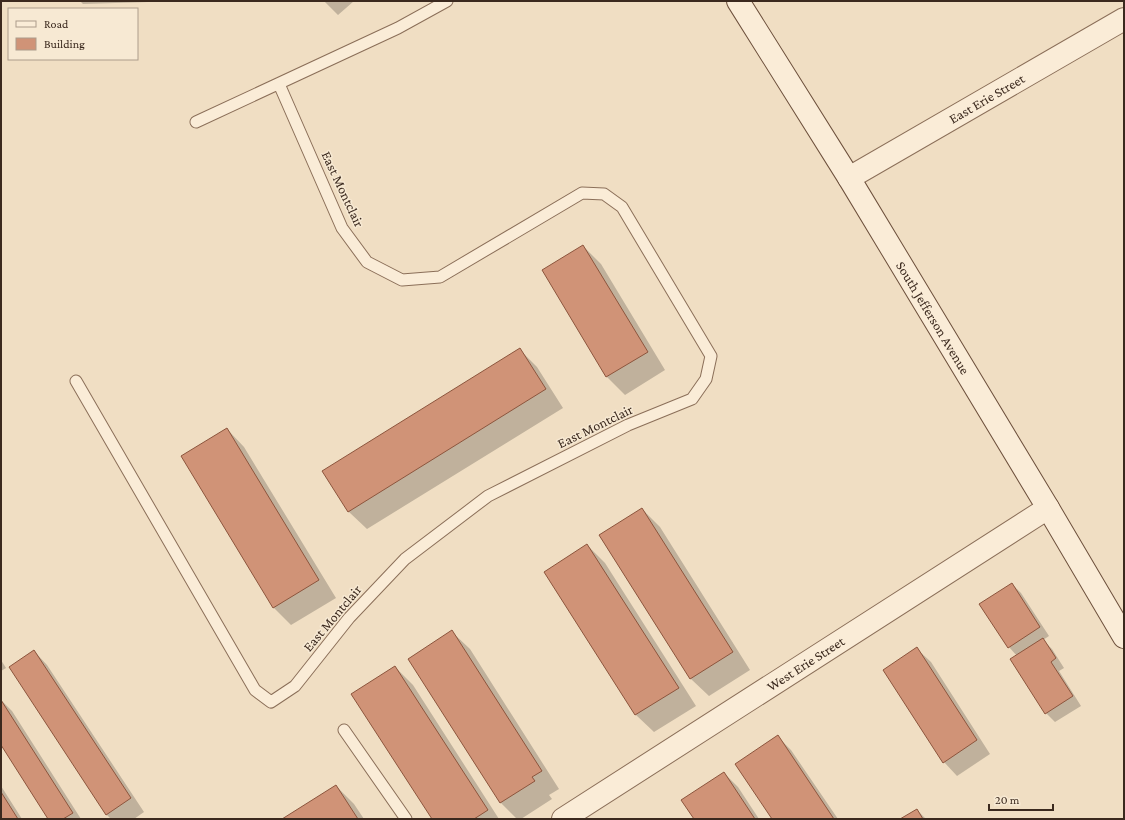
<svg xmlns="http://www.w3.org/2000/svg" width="1125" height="820" font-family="'Crimson Pro',serif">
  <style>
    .shadow { fill: #0003 }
    .building { fill: #d09377; stroke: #8c553d }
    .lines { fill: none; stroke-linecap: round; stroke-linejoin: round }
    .lane-casing { stroke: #8b6f59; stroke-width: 13 }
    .street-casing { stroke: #8b6f59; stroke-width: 24 }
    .secondary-casing { stroke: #6d503c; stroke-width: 24 }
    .lane { stroke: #faecd7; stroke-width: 11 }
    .street { stroke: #faecd7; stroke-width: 22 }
    .secondary { stroke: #faecd7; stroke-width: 22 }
    .labels { text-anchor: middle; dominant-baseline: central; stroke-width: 3; stroke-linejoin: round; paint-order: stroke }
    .street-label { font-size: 14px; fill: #3b291e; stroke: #f7e9d3 }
  </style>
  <rect width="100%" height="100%" fill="#f0dec3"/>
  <path class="shadow" d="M80,1H181L83,4Z
    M324,1H354L338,15Z
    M583,246L601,264L665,370L625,395L607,377L543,270Z
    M519,349L537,367L563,408L367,529L349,512L324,471Z
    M227,429L244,447L336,598L291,625L274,608Z
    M642,509L660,527L750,670L709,696L691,679L600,536Z
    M587,545L605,563L696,706L654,732L636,715L545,572Z
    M1012,584L1021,593L1049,636L1043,640L1052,649L1064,668L1059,671L1081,706L1055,722L1046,713L1017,656L1009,647Z
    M452,632L470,649L559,789L549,795L552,799L521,819H517L501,803L409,659Z
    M917,649L931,662L990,754L957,776L944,762Z
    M34,651L47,665L144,812L134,819H111L106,814Z
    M1,660L6,668L1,671Z
    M395,667L413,685L499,819H433Z
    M1,700L12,711L81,819H49L1,743Z
    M778,737L791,750L838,819H773Z
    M724,773L738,787L759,819H695Z
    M1,786L22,819H1Z
    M336,786L354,804L364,819H284Z
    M917,810L926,819H902Z"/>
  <path class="building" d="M583,245L648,352L606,377L542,270Z
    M520,348L546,389L348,512L322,471Z
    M227,428L319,580L273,608L181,456Z
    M642,508L733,652L690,679L599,535Z
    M587,544L679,688L635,715L544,572Z
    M1012,583L1040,627L1008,648L979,604Z
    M452,630L542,771L532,777L535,781L500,803L408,659Z
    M1043,638L1056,658L1051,662L1073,696L1045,714L1010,659Z
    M917,647L977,740L943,763L883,670Z
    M34,650L131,798L106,815L9,667Z
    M395,666L488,810L474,819H432L351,694Z
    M1,700L73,813L63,819H48L1,745Z
    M778,735L834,819H772L735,764Z
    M724,772L755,819H694L681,800Z
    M336,785L358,819H282Z
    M1,792L18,819H1Z
    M917,809L923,819H900Z"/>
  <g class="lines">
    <defs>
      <path id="lane" d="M196,122L398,28L447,1
        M76,381L255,690L271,702L295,686L349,618L405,559L488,496L628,425L692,399L706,379L711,356L622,207L604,194L582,193L440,277L402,280L367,262L342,228L279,84
        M344,730L406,819"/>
      <g id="street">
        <path id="s1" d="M849,178L1124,19"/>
        <path id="s2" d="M563,819L1048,508"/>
      </g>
      <g id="secondary">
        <path id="s3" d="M738,1L849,178L1048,508L1124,637"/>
      </g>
    </defs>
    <use href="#lane" class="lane-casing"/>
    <use href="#street" class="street-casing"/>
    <use href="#secondary" class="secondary-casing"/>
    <use href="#lane" class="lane"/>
    <use href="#street" class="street"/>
    <use href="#secondary" class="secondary"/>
  </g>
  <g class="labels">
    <g class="street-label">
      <text stroke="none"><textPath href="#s1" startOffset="159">East Erie Street</textPath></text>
      <text transform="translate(343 189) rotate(65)">East Montclair</text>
      <text stroke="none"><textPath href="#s3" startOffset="372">South Jefferson Avenue</textPath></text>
      <text transform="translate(595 426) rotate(-26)">East Montclair</text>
      <text transform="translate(332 618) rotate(-50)">East Montclair</text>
      <text stroke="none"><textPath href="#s2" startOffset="288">West Erie Street</textPath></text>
    </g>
  </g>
  <rect width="1125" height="820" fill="none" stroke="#3b291e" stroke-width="4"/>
  <rect x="8" y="8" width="130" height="52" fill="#f7e9d3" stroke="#ac9c8b"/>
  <rect x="16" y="21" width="20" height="6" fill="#faecd7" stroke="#ac9c8b"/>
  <text x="44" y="28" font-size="12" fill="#3b291e">Road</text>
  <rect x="16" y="38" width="20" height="12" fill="#d09377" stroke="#ac9c8b"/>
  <text x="44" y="48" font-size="12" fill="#3b291e">Building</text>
  <path d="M989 804v6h64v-6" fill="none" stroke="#3b291e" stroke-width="2"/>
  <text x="995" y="804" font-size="12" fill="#3b291e" stroke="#f7e9d3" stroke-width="3" paint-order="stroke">20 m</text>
</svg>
